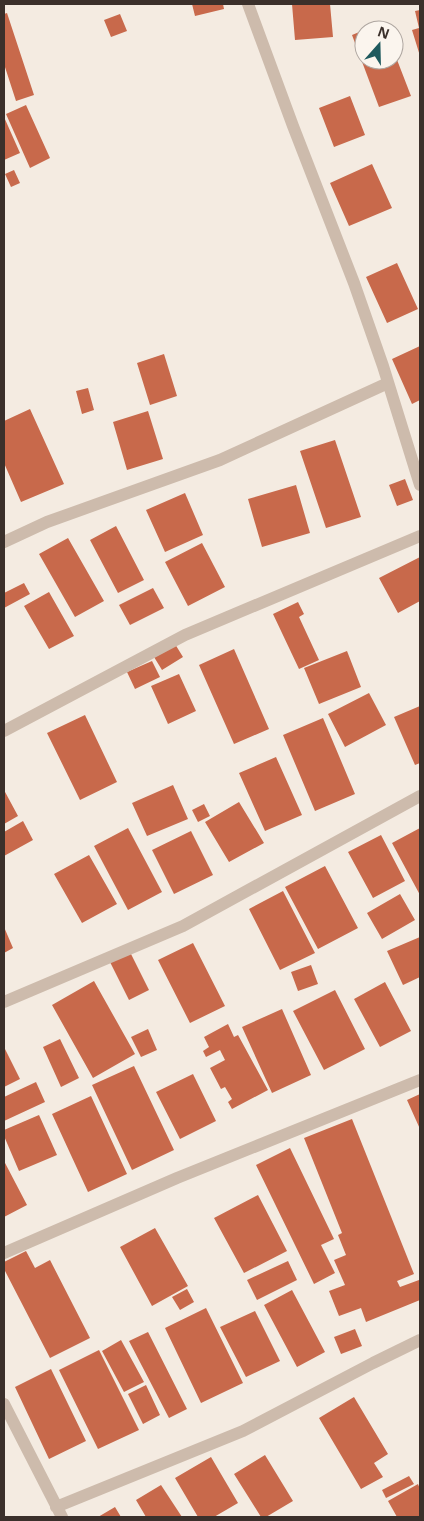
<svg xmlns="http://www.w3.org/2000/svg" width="424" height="1521" font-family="'Noto Sans',sans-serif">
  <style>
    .building { fill: #c8694b }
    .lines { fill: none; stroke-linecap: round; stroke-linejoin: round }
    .minor { stroke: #cdbbac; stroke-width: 12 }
  </style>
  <rect width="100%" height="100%" fill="#f4ebe1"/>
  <path class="building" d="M192,4H223L224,9L195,16Z
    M292,4H330L333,37L295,40Z
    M420,10V56L412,30L419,28L415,11Z
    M7,13L34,95L16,101L4,64V14Z
    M120,14L127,31L111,37L104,20Z
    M384,23L386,30H366Z
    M364,30V60H394V52L411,96L379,107L352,35Z
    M350,96L365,135L334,147L319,108Z
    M26,105L50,158L30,168L6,114Z
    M4,117L20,153L4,160Z
    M372,164L392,208L349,226L330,183Z
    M14,170L20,183L11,187L5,174Z
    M397,263L418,309L387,323L366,277Z
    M420,346V400L412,404L392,359Z
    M164,354L177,396L150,405L137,363Z
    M88,388L94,410L82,414L76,391Z
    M30,409L64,484L21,502L4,463V421Z
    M148,411L163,459L127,470L113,422Z
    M335,440L361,517L326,528L300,451Z
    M405,479L413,500L397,506L389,485Z
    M296,485L310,533L262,547L248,499Z
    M185,493L203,535L165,552L146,510Z
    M116,526L144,580L118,593L90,540Z
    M68,538L104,601L75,617L39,554Z
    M202,543L225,587L188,606L165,562Z
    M420,557V601L398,613L379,578Z
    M24,583L30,594L4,608V593Z
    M153,588L164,608L130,625L119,605Z
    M49,592L74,636L49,649L24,606Z
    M298,602L304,614L299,617L319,660L299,669L273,614Z
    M175,644L183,657L162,670L154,657Z
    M234,649L269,729L234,744L199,665Z
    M347,651L361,687L319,704L304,668Z
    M152,661L160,677L135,689L127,672Z
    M179,674L196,711L168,724L151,686Z
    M369,693L386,725L345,747L328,714Z
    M420,706V763L415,765L394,717Z
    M85,715L117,782L80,800L47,733Z
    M323,718L355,794L315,811L283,735Z
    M276,757L302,815L265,831L239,773Z
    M173,785L188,819L147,836L132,803Z
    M4,790L18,816L4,824Z
    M239,802L264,843L229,862L205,822Z
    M204,804L210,816L198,822L192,810Z
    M23,821L33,840L4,856V832Z
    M128,828L162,892L128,910L94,846Z
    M420,828V895L392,843Z
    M191,831L213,875L174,894L152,850Z
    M381,835L405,881L373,898L348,852Z
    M89,855L117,904L82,923L54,874Z
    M325,866L358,928L318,949L285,887Z
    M283,891L315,953L280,970L249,909Z
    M400,894L415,920L382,939L367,913Z
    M4,927L13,948L4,953Z
    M420,937V977L403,985L387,951Z
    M193,943L225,1006L190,1023L158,960Z
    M130,952L149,990L129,1000L110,962Z
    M311,965L318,984L298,991L291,972Z
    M94,981L135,1054L93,1078L52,1005Z
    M385,982L411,1031L380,1047L354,999Z
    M335,990L365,1049L324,1070L293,1011Z
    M282,1009L311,1075L272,1093L242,1027Z
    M228,1024L234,1037L238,1035L268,1090L232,1109L228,1102L232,1099L225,1087L221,1089L210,1068L225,1060L220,1050L206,1057L203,1051L209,1047L204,1037Z
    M148,1029L157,1050L141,1057L131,1037Z
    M60,1039L79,1078L61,1087L43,1047Z
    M4,1047L20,1079L4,1087Z
    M134,1066L174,1150L132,1170L92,1085Z
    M193,1074L216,1121L180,1139L156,1092Z
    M36,1082L45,1102L4,1121V1097Z
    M420,1094V1129L407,1100Z
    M91,1096L127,1174L88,1192L52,1114Z
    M39,1115L57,1155L19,1171L4,1136V1130Z
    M352,1119L414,1274L397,1281L400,1287L419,1280L420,1284V1300L366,1322L361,1308L339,1316L329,1291L345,1285L334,1260L346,1255L338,1235L342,1233L304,1138Z
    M290,1148L334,1239L321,1245L335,1273L314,1284L256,1165Z
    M4,1161L27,1205L4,1217Z
    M258,1195L287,1251L244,1273L214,1218Z
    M155,1228L188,1286L152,1306L120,1247Z
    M26,1251L35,1268L50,1260L90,1338L50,1358L4,1269V1262Z
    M288,1261L297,1280L257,1300L247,1280Z
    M187,1289L194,1302L180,1310L172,1297Z
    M292,1290L325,1352L297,1367L264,1305Z
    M206,1308L243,1383L201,1403L165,1328Z
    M255,1311L280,1361L246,1377L220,1327Z
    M355,1329L362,1346L341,1354L334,1337Z
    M148,1332L187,1409L169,1418L129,1341Z
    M121,1340L144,1382L124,1392L102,1351Z
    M99,1350L139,1430L98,1449L59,1370Z
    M51,1369L86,1441L49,1459L15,1387Z
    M146,1385L160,1415L143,1424L128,1394Z
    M354,1397L388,1454L374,1463L383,1477L361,1489L319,1418Z
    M265,1455L293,1501L266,1517H261L234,1474Z
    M211,1457L238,1503L214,1517H198L175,1478Z
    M409,1476L414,1484L386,1498L382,1490Z
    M418,1484L420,1489V1517H397L388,1501Z
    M161,1485L182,1517H146L136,1500Z
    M115,1507L121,1517H98Z"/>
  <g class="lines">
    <path class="minor" d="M248,4L293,126L354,283L383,366L420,485
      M4,542L47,522L220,460L388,383
      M4,731L185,635L420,536
      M4,1002L183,926L420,796
      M4,1253L177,1178L420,1080
      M4,1404L62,1517
      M56,1507L243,1431L373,1363L420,1340"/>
  </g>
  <rect width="424" height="1521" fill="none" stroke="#3b302b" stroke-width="10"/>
  <g transform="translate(379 45) rotate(20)"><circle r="24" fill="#fbf5ee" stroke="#aea6a0"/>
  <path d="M0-4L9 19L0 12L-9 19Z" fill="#1f5a5e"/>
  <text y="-8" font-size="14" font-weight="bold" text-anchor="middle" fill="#3b302b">N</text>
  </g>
</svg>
